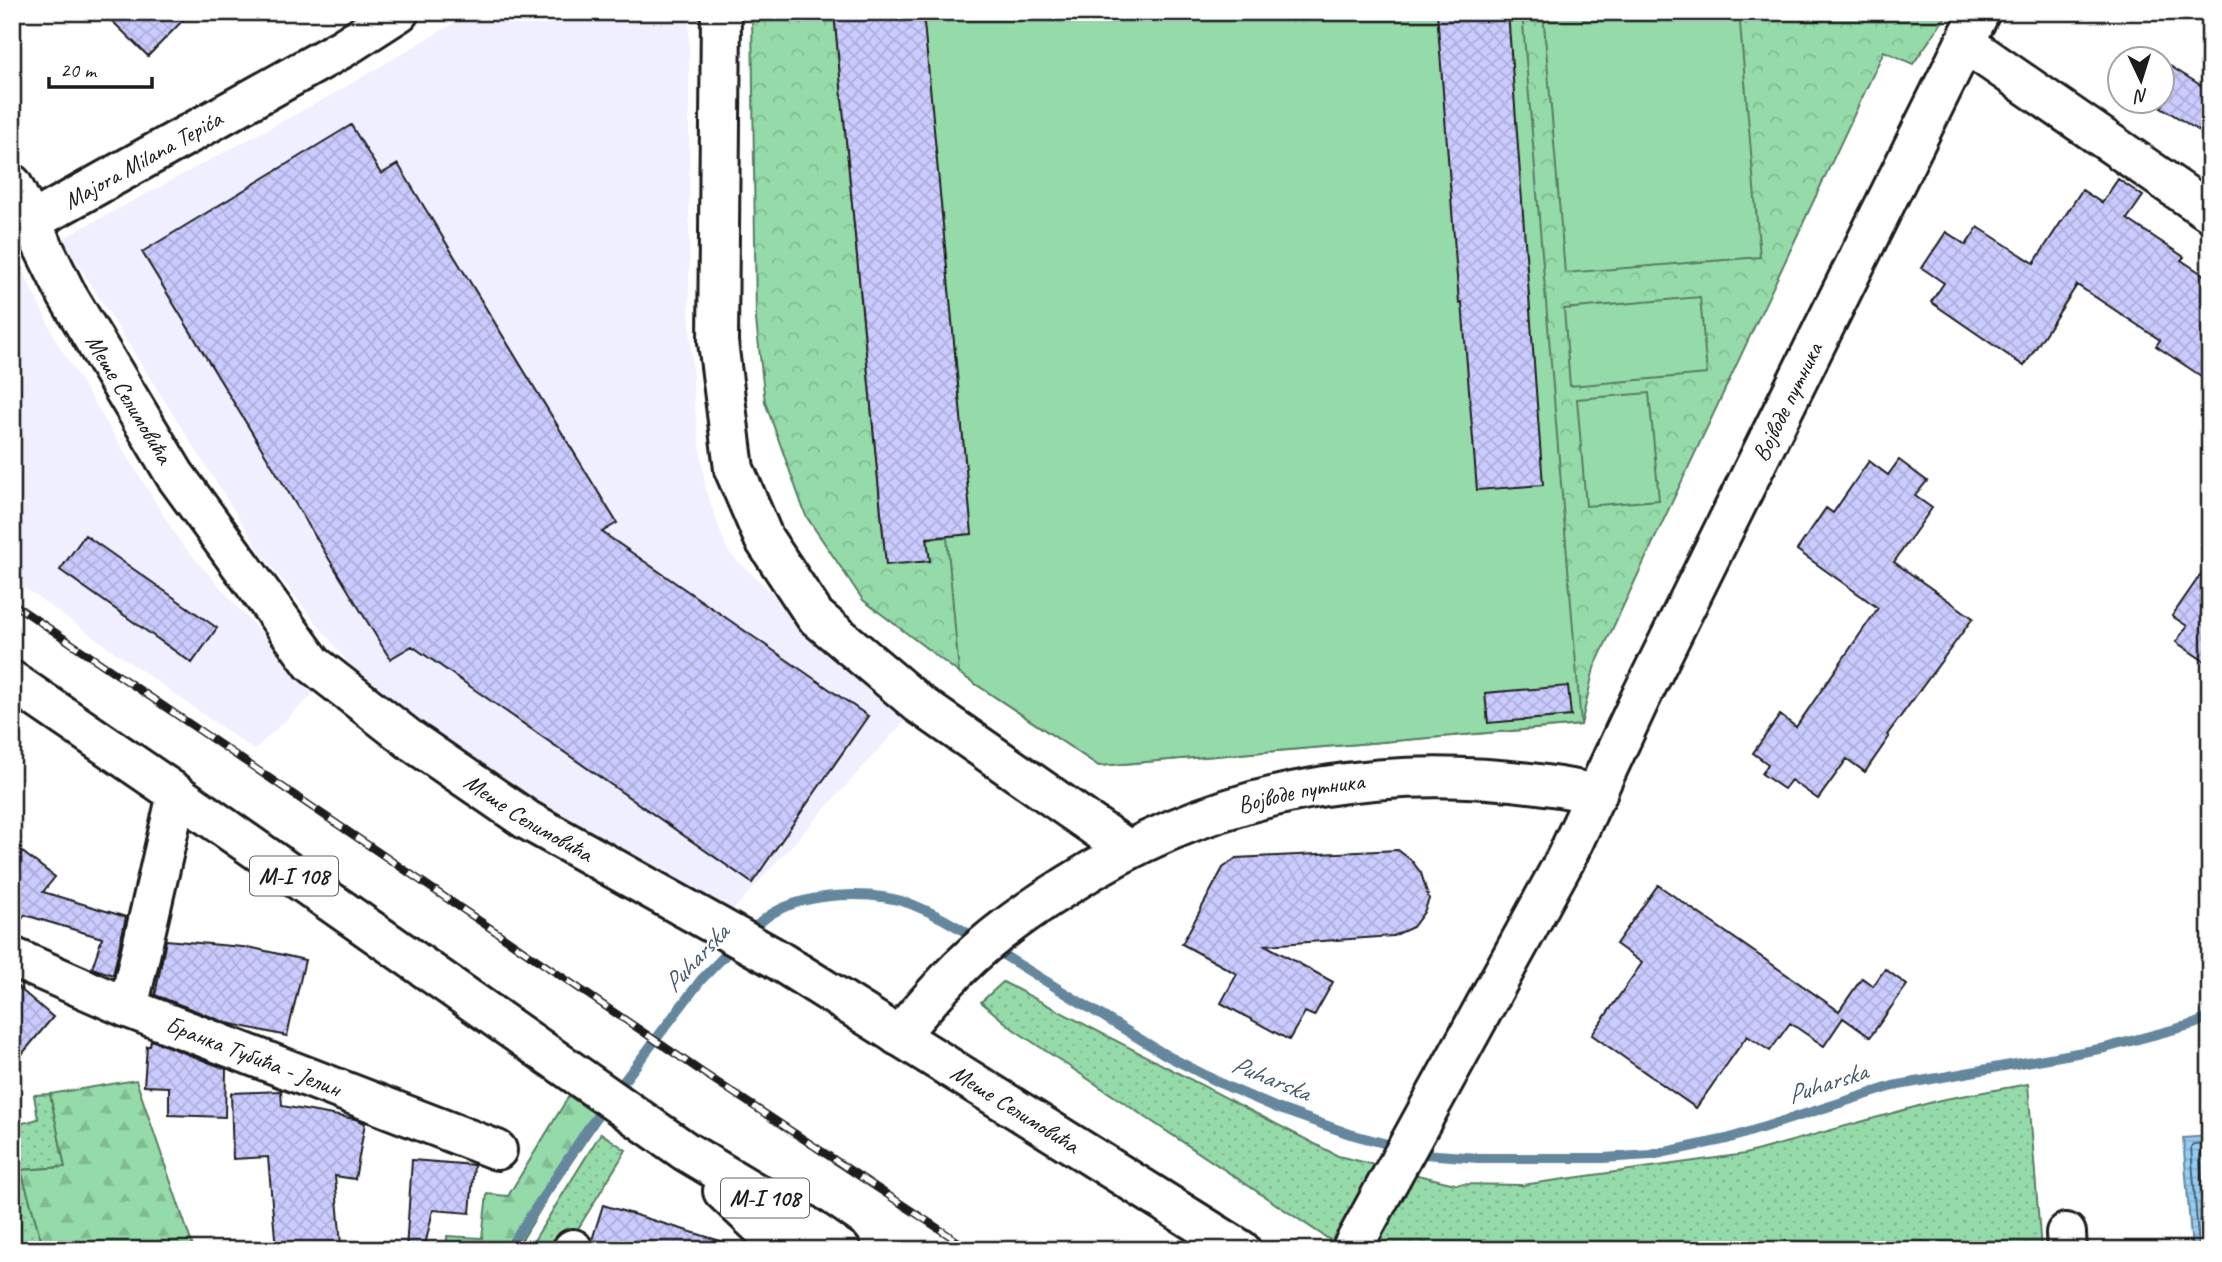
<svg xmlns="http://www.w3.org/2000/svg" width="2222" height="1262" font-family="Caveat,sans-serif">
  <style>
    .built { fill: #efefff }
    .grass { fill: url(#grass-dots); stroke: #587c62; stroke-width: 2 }
    .forest { fill: url(#forest-firs); stroke: #587c62; stroke-width: 2 }
    .park { fill: url(#park-crowns); stroke: #587c62; stroke-width: 2 }
    .pitch { fill: #95dba9; stroke: #587c62; stroke-width: 2 }
    .water { fill: url(#water-rules); stroke: #65879e; stroke-width: 2 }
    .lines { fill: none; stroke-linecap: round; stroke-linejoin: round }
    .shore { stroke: #4c6372; stroke-width: 2 }
    .stream { stroke: #65879e; stroke-width: 10 }
    .building { fill: url(#building-cross-hatch); stroke: #1c1c1c; stroke-width: 2 }
    .minor-casing { stroke: #1c1c1c; stroke-width: 44 }
    .major-casing { stroke: #1c1c1c; stroke-width: 44 }
    .minor { stroke: #fff; stroke-width: 38 }
    .major { stroke: #fff; stroke-width: 38 }
    .rail-casing { stroke: #1c1c1c; stroke-width: 8 }
    .rail { stroke: #fff; stroke-width: 5; stroke-dasharray: 16; stroke-linecap: butt }
    .labels { text-anchor: middle; dominant-baseline: central; stroke-width: 5; stroke-linejoin: round; paint-order: stroke }
    .shield { fill: #fff; stroke: #606060; stroke-width: 2 }
    .shield-label { font-size: 23px; font-weight: bold; fill: #1c1c1c }
    .street-label { font-size: 24px; fill: #1c1c1c; stroke: #fff }
    .water-label { font-size: 26px; font-style: italic; fill: #465a68; stroke: #fff }
  </style>
  <defs>
    <pattern id="grass-dots" width="8" height="8" patternUnits="userSpaceOnUse" patternTransform="scale(1.75)"><rect width="8" height="8" fill="#95dba9"/><path d="M2 2h.1M6 6h.1" fill="none" stroke="#80bb91" stroke-width="1.8" stroke-linecap="round"/></pattern>
    <pattern id="forest-firs" width="22" height="20" patternUnits="userSpaceOnUse" patternTransform="scale(1.75)"><rect width="22" height="20" fill="#95dba9"/><path d="M5 1l3.5 6h-7zM16 11l3.5 6h-7z" fill="#80bb91"/></pattern>
    <pattern id="park-crowns" width="20" height="18" patternUnits="userSpaceOnUse" patternTransform="scale(1.75)"><rect width="20" height="18" fill="#95dba9"/><path d="M2 6a3 3 0 1 1 6 0M12 15a3 3 0 1 1 6 0" fill="none" stroke="#80bb91"/></pattern>
    <pattern id="water-rules" width="6" height="5" patternUnits="userSpaceOnUse" patternTransform="scale(1.75)"><rect width="6" height="5" fill="#95cef4"/><path d="M0 2.5h6" fill="none" stroke="#80b0d1"/></pattern>
    <pattern id="building-cross-hatch" width="8" height="8" patternUnits="userSpaceOnUse" patternTransform="scale(1.75)"><rect width="8" height="8" fill="#cacbfe"/><path d="M0 0l8 8M0 8l8-8" fill="none" stroke="#adaed9"/></pattern>
  </defs>
  <rect width="100%" height="100%" fill="#fff"/>
  <filter id="ink" filterUnits="userSpaceOnUse"><feTurbulence type="fractalNoise" baseFrequency=".0143" numOctaves="2"/><feDisplacementMap in="SourceGraphic" scale="14" xChannelSelector="R" yChannelSelector="G"/><feConvolveMatrix kernelMatrix="1 2 1 2 8 2 1 2 1" color-interpolation-filters="sRGB"/></filter>
  <g filter="url(#ink)">
    <path class="built" d="M473,12H689V306L694,403L706,492L728,552L874,688L910,715L733,910L472,763L370,690L263,556L62,239L339,91Z
      M12,249L58,344L180,542L314,693L254,750L12,579Z"/>
    <path class="grass" d="M1003,982L1338,1156L1455,1184L1522,1185L1745,1154L1940,1100L2028,1084L2041,1250H1345L1013,1029L981,1002Z
      M50,1094L65,1167L21,1170L44,1250H21L12,1224V1126L38,1119L34,1095Z
      M601,1133L626,1150L565,1250H528Z"/>
    <path class="forest" d="M136,1080L194,1250H44L21,1170L65,1167L50,1094Z
      M569,1096L601,1118L549,1195L516,1250H447V1236L482,1238L487,1194L508,1196Z"/>
    <path class="park" d="M752,12H1949L1913,64L1884,51L1594,668L1581,725L1099,766L959,673L863,600L806,516L765,402L756,320Z"/>
    <path class="pitch" d="M834,12H1522L1581,725L1099,766L959,673L947,537L884,544Z
      M1543,12H1739L1760,257L1565,273Z
      M1700,297L1707,374L1570,386L1564,309Z
      M1649,393L1659,500L1586,506L1577,399Z"/>
    <path class="water" d="M2210,1136V1250H2192L2183,1138Z"/>
    <g class="lines">
      <path class="shore" d="M2199,1250L2191,1147L2193,1144L2210,1143
        M2208,1250L2200,1155L2202,1152L2210,1151"/>
      <path class="stream" d="M748,933C756,927 764,918 773,913C809,892 872,890 911,904C934,913 957,926 978,940
        M992,948L1166,1055L1224,1085L1277,1108L1350,1134L1424,1154L1478,1158H1603L1651,1155L1727,1139L1893,1086L2105,1048L2194,1024L2210,1017
        M508,1250L589,1127L701,980L736,944"/>
    </g>
    <path class="building" d="M103,12H191L148,56Z
      M834,12H923L972,534L927,538L930,561L886,565Z
      M1437,12H1508L1543,485L1477,490L1462,302L1459,303Z
      M2162,61L2210,91V138L2161,107L2164,103Z
      M351,125L381,174L398,164L617,523L602,532L868,716L752,883L412,646L390,659L142,252Z
      M2118,179L2143,196L2127,219L2184,257L2181,260L2210,279V382L2156,346L2160,340L2077,285L2024,366L1931,302L1944,283L1922,268L1946,232L1966,245L1978,227L2034,263L2082,190L2102,203Z
      M1899,460L1927,481L1915,496L1932,508L1894,562L1973,618L1887,735L1889,737L1865,772L1847,759L1818,799L1791,780L1784,789L1762,774L1768,764L1753,753L1780,715L1796,727L1878,608L1797,550L1826,508L1833,513L1869,461L1888,475Z
      M85,535L217,628L192,663L60,570Z
      M2210,561V665L2176,642L2187,626L2172,616Z
      M1568,686L1571,716L1488,723L1485,693Z
      M12,844L55,877L43,892L126,917L113,975L92,968L102,938L25,915L12,932Z
      M1398,850L1411,860L1421,873L1429,899L1424,912L1413,927L1393,936L1265,945L1333,982L1314,1016L1305,1012L1289,1040L1221,1003L1237,974L1182,944L1223,868L1236,858Z
      M1658,885L1839,1011L1862,978L1873,986L1885,969L1907,985L1870,1037L1843,1018L1824,1046L1790,1023L1770,1051L1747,1036L1696,1108L1592,1035L1642,963L1616,944Z
      M166,940L253,948L305,960L287,1036L227,1023L155,995Z
      M12,982L53,1017L12,1066Z
      M151,1040L226,1069L225,1117L169,1115V1087L144,1086L147,1046H150Z
      M281,1091L282,1106L355,1119L365,1123L355,1179L335,1176L341,1244L276,1249L268,1157L233,1159L231,1093Z
      M412,1160L474,1165L470,1213L433,1210L424,1250H406Z
      M603,1205L727,1243L726,1250H594L592,1240Z"/>
    <g class="lines">
      <defs>
        <g id="minor">
          <path d="M721,12L718,342L734,469L764,539L815,616L919,704L1127,849"/>
          <path d="M1965,43L2210,212"/>
          <path id="s1" d="M12,184L67,295L175,475L313,664L409,739L527,820L773,957L1241,1250"/>
          <path id="s2" d="M31,222L343,48L399,12"/>
          <path id="s3" d="M12,957L128,1008L497,1150"/>
          <path d="M128,1008L177,794"/>
          <path id="s4" d="M898,1036C918,1013 937,990 959,968C991,936 1029,909 1068,885C1229,781 1411,756 1597,794"/>
          <path d="M2066,1233L2067,1250"/>
          <path d="M572,1250L573,1249"/>
          <path id="s5" d="M1351,1250L1565,860L1642,695L1980,12"/>
        </g>
        <path id="major" d="M12,681L177,794L685,1151L779,1207L841,1250
          M723,1191L785,1250"/>
      </defs>
      <use href="#minor" class="minor-casing"/>
      <use href="#major" class="major-casing"/>
      <use href="#minor" class="minor"/>
      <use href="#major" class="major"/>
      <defs>
        <path id="rail" d="M12,603L702,1072L971,1250"/>
      </defs>
      <use href="#rail" class="rail-casing"/>
      <use href="#rail" class="rail"/>
    </g>
  </g>
  <g class="labels">
    <g class="shield">
      <rect x="250" y="856.5" width="88" height="39" rx="5"/>
      <rect x="721" y="1178.5" width="88" height="39" rx="5"/>
    </g>
    <g class="shield-label">
      <text x="294" y="876">M-I 108</text>
      <text x="765" y="1198">M-I 108</text>
    </g>
    <g class="street-label">
      <text stroke="none"><textPath href="#s2" startOffset="128">Majora Milana Tepića</textPath></text>
      <text stroke="none"><textPath href="#s1" startOffset="245">Меше Селимовића</textPath></text>
      <text stroke="none"><textPath href="#s5" startOffset="954">Војводе путника</textPath></text>
      <text stroke="none"><textPath href="#s4" startOffset="481">Војводе путника</textPath></text>
      <text stroke="none"><textPath href="#s1" startOffset="833">Меше Селимовића</textPath></text>
      <text stroke="none"><textPath href="#s3" startOffset="261">Бранка Тубића - Јелин</textPath></text>
      <text stroke="none"><textPath href="#s1" startOffset="1400">Меше Селимовића</textPath></text>
    </g>
    <g class="water-label">
      <text transform="translate(696 958) rotate(-47)">Puharska</text>
      <text transform="translate(1271 1078) rotate(22)">Puharska</text>
      <text transform="translate(1827 1083) rotate(-18)">Puharska</text>
    </g>
  </g>
  <rect width="2222" height="1262" fill="none" stroke="#fff" stroke-width="42"/>
  <rect x="21" y="21" width="2180" height="1220" fill="none" stroke="#1c1c1c" stroke-width="2.5" filter="url(#ink)"/>
  <g transform="translate(2141 80) rotate(176)"><circle r="33" fill="#ffffff" stroke="#a4a4a4" stroke-width="2"/>
  <path d="M0-5L12 26L0 18L-12 26Z" fill="#1c1c1c"/>
  <text y="-10" font-size="19" font-weight="bold" text-anchor="middle" fill="#1c1c1c">N</text>
  </g>
  <path d="M49 77v10h103v-10" fill="none" stroke="#1c1c1c" stroke-width="3.5"/>
  <text x="60" y="77" font-size="21" fill="#1c1c1c" stroke="#ffffff" stroke-width="5" paint-order="stroke">20 m</text>
</svg>
